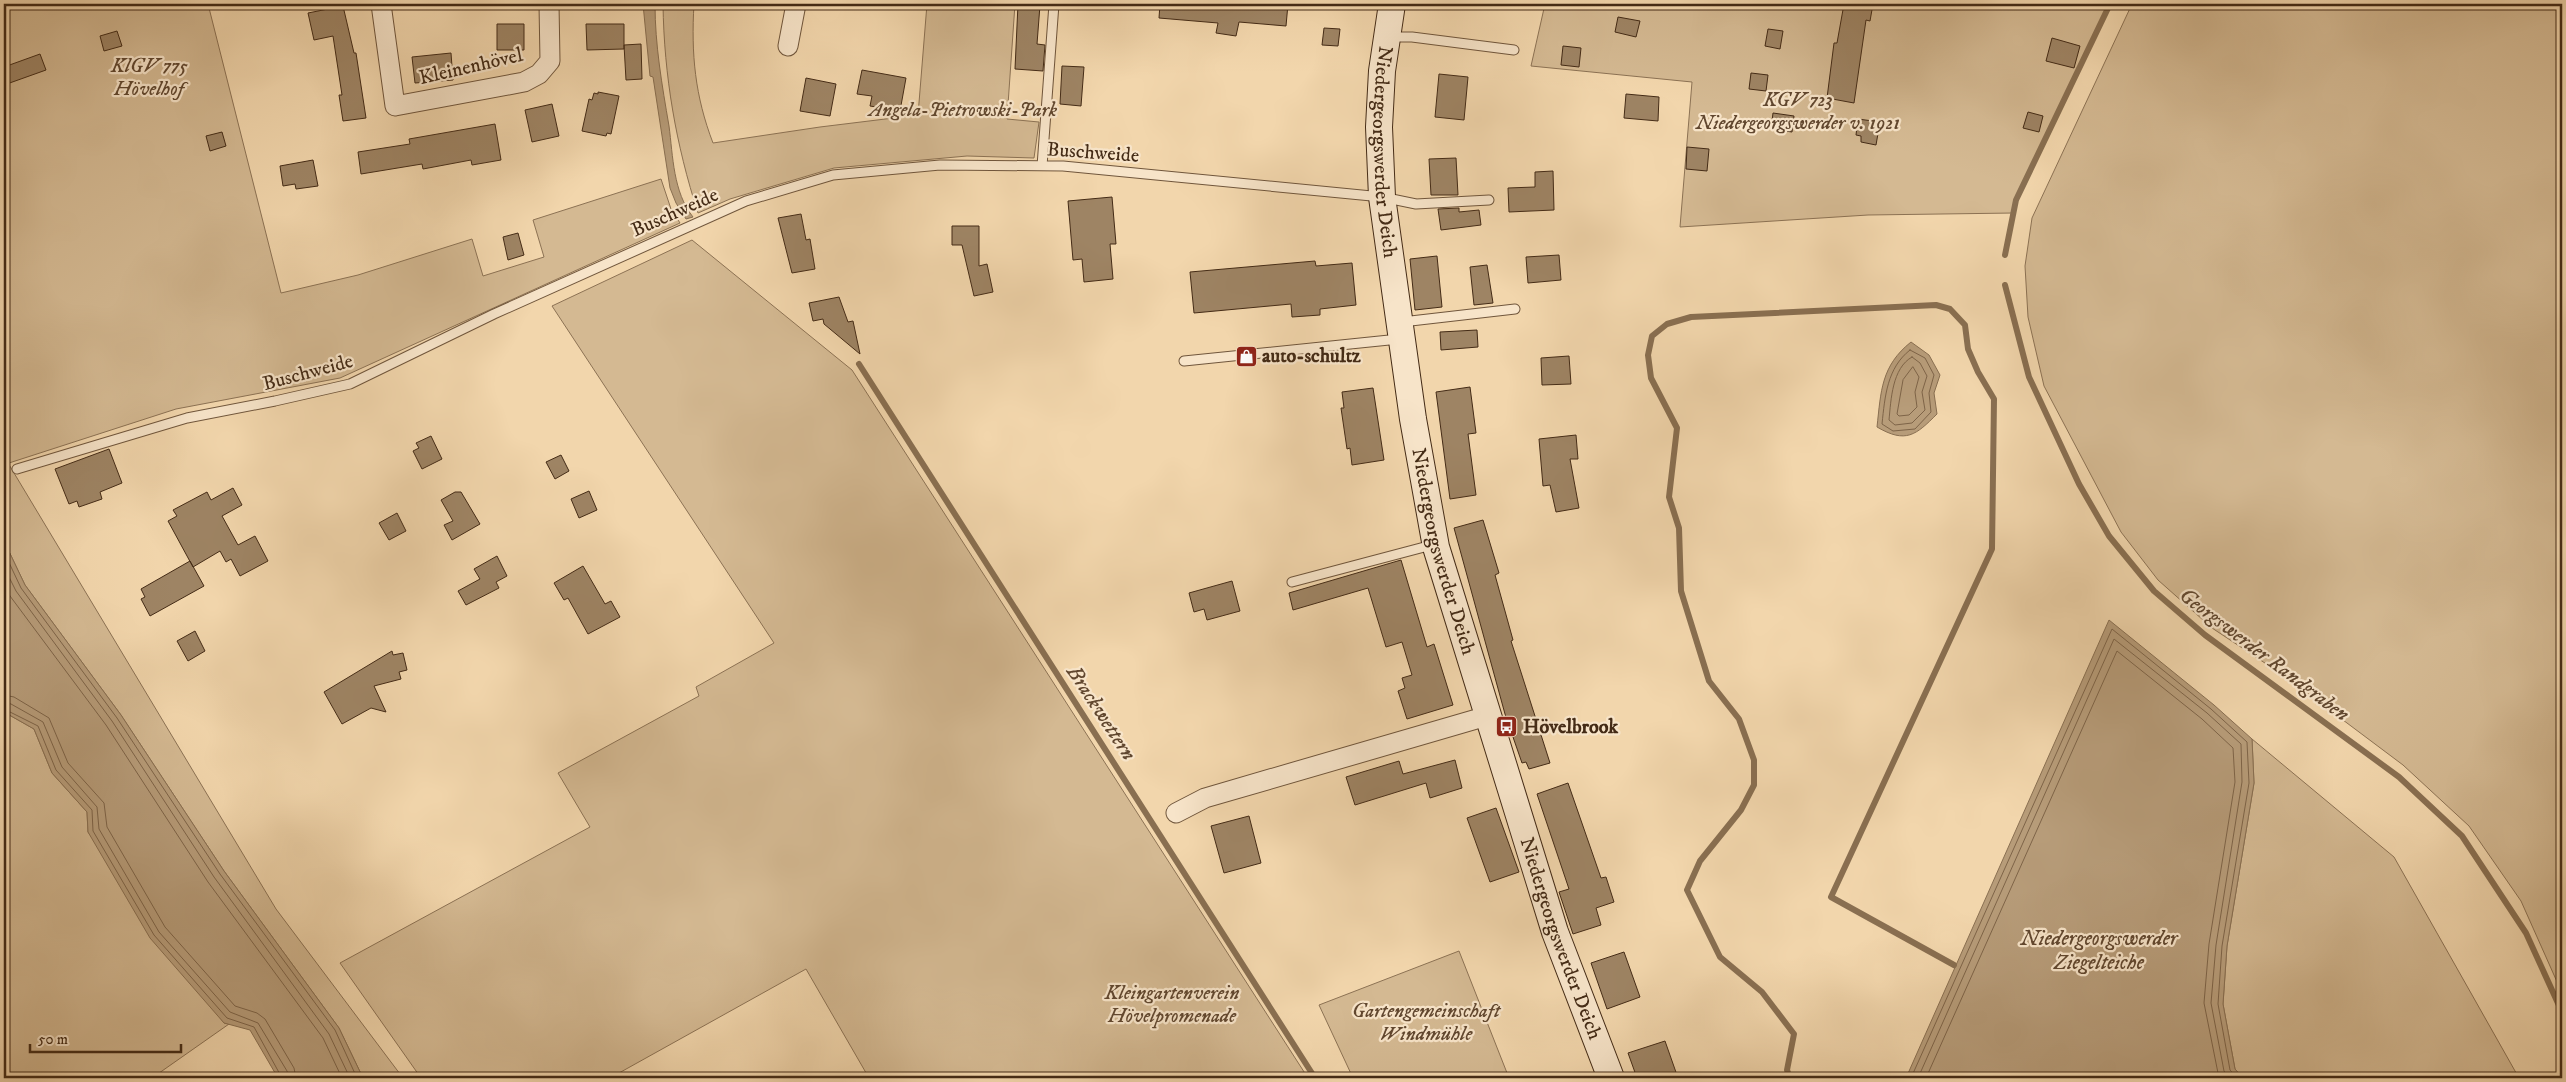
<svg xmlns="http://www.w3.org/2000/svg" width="2566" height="1082" font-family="'IM FELL DW Pica',serif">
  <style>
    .green { fill: #d4b992; stroke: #8c7254 }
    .water { fill: #b79c79; stroke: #896f51 }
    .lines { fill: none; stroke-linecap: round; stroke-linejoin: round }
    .shore { stroke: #7e6448; stroke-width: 1 }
    .stream { stroke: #896f51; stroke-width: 6 }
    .building { fill: #9e8464; stroke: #442b16 }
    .lane-casing { stroke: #70563c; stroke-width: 11 }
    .street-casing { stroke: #70563c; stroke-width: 21 }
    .secondary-casing { stroke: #442b16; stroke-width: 28 }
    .lane { stroke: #f7e4c9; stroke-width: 9 }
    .street { stroke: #f7e4c9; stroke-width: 19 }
    .secondary { stroke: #f7e4c9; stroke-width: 26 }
    .labels { text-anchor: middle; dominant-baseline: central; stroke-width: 4.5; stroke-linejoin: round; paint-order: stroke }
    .park-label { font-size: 20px; font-style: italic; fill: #61472f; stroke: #f7e4c9 }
    .street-label { font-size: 20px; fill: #442b16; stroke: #f7e4c9 }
    .poi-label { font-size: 20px; font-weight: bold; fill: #442b16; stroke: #f7e4c9; text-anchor: start }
    .water-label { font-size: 21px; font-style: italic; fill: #61472f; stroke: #f7e4c9 }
  </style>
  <rect width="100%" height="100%" fill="#f2d6ac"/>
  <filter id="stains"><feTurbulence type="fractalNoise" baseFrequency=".004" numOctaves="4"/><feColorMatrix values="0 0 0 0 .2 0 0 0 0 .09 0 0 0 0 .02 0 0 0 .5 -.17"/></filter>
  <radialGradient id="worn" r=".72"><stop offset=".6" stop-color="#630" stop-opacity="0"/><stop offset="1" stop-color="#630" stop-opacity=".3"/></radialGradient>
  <path class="green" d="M4,4H208L281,293L358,275L472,239L483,276L544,257L533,220L661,179L671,209L680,223L340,378L176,409L9,463L5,458L276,909L403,1078H363L339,1028L224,871L121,715L25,585L4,541Z
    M663,4H694C691,54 695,96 713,143L820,127L918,115L927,4H1015L1007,119L1039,122L1034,158L967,156L834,168L730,199L698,213C676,145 664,76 663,4Z
    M1545,4H2110L2016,200L2014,213L1868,215L1680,227L1692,82L1531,66Z
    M2132,4H2562V993L2521,901L2469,826L2403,765L2283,675L2212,628L2158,580L2121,532L2044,386L2028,317L2025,266L2032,218Z
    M692,240L852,370L1308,1078H869L806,969L610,1078H421L340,963L590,827L558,773L699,696L696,687L774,643L552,306Z
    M4,712L34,729L52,773L87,812L88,832L224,1023L229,1024L152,1078H4Z
    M2252,739L2394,857L2519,1078H2243L2235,1069L2223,1004L2227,946L2254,783Z
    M1459,951L1509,1078H1353L1319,1005Z"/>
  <path class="water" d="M643,4H655C655,45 662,85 669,126C673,156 673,192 693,217L686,219L676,203L670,188L653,77L650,76Z
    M1911,342L1929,355L1940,375L1934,393L1937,414C1916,435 1906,444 1877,427C1881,391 1881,366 1911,342Z
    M4,541L25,585L121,715L224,871L339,1028L363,1078H278L250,1030L224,1023L150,938L88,832L87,812L52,773L34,729L4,712Z
    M2109,620L2214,705L2252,739L2254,783L2227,946L2223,1004L2235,1069L2243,1078H1906Z"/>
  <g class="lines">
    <path class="shore" d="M1910,350L1925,358L1934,375L1929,393L1931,412L1915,429L1893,431L1882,424C1885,396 1887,368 1910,350Z
      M1912,357L1920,363L1927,376L1922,392L1925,410L1912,423L1895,425L1889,420C1891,400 1892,368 1912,357Z
      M1913,367L1919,377L1915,392L1917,407L1909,415L1899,416L1897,414L1903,380Z
      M4,552L21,588L117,718L220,874L335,1030L357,1078
      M4,567L16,591L112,721L214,877L329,1034L350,1078
      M4,584L10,596L106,725L208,882L323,1038L342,1078
      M4,695L14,697L49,718L68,763L104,803L107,827L165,927L235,1006L257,1013L265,1019L294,1068L296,1078
      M4,702L11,704L43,722L62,767L97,807L99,829L159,932L230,1012L258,1023L287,1071L289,1078
      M4,709L38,726L56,770L92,810L93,831L154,935L227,1018L254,1027L282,1078
      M1911,1078L2112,629L2211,709L2247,742L2249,783L2222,946L2218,1004L2230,1070L2237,1078
      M1918,1078L2114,639L2207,713L2241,744L2242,782L2216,945L2211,1003L2224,1071L2229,1078
      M1926,1078L2117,651L2202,719L2233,748L2235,782L2209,944L2204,1003L2219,1078"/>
    <path class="stream" d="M2005,255L2016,200L2110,4
      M2005,285L2029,377L2079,484L2109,536L2154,591L2205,635L2399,777L2462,836L2526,933L2562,1012
      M859,364L1315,1078
      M1790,1078L1787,1070L1794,1034L1762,992L1720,957L1687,890L1700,861L1741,810L1754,785V760L1739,719L1709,681L1681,591L1679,528L1669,497L1677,428L1651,378L1648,355L1652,336L1667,324L1691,317L1936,305L1950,309L1965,325L1968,349L1978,372L1994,399L1992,549L1831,897L1954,965"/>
  </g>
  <path class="building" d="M1018,4L1040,5L1037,44L1045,45L1043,71L1015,69Z
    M1160,4H1288L1286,26L1239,22L1236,36L1216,33L1218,23L1159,18Z
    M1844,4H1873L1870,21L1866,20L1854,103L1827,98L1834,43H1837Z
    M343,6L354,53H356L366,118L343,121L339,95H342L333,36L314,40L308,13Z
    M1618,17L1640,21L1636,37L1615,32Z
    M497,24H524V50H497Z
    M586,24H624V49L587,50Z
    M1324,28L1340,29L1338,46L1322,45Z
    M1768,29L1783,31L1780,49L1765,46Z
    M117,31L122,46L104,51L100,36Z
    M2052,38L2080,46L2074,68L2046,61Z
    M641,44L642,79L626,80L624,45Z
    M1563,46L1581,48L1579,67L1561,65Z
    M451,53L453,80L415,83L412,57Z
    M40,54L46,70L4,85V67Z
    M1062,66L1084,67L1081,106L1060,104Z
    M862,70L906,78L900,111L870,106L872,96L857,94Z
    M1751,73L1768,75L1766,91L1749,89Z
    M1439,74L1468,77L1464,120L1435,117Z
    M806,78L836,84L830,116L800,111Z
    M598,92L619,96L611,134L607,133L606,136L582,131L589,99L592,100L594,93L598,94Z
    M1626,94L1659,97L1658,121L1624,118Z
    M552,104L559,136L532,142L525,110Z
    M2028,112L2043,116L2039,132L2023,128Z
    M1773,113L1794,116L1792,132L1771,129Z
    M1858,119L1880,122L1876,145L1861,142V136L1856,135Z
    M495,124L501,160L472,165L471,160L423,169L422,164L361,174L358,152L410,144L409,139Z
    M222,132L226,146L210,151L206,136Z
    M1687,147L1709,149L1707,171L1686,169Z
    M1456,158L1458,195H1431L1429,159Z
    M313,160L318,186L296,189L295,184L283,186L280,166Z
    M1553,171L1554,210L1509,212L1508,188L1535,187V172Z
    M1112,197L1116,244H1110L1113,279L1084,282L1082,259L1073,260L1068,201Z
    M1459,208V212L1479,210L1481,225L1441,230L1438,209Z
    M801,214L806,240L810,239L815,269L792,273L778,218Z
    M952,226H979V266L987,264L993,292L974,296L962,245H952Z
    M518,233L524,255L508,260L503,237Z
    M1559,255L1561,280L1528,283L1526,257Z
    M1437,256L1442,307L1415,310L1410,259Z
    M1315,261L1316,266L1352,263L1356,305L1320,309V315L1292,317L1291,304L1194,313L1190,272Z
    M1487,265L1493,303L1474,305L1470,267Z
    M839,297L848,322L853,321L860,354L824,324L823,319L813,321L809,303Z
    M1477,330L1478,347L1441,350L1440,332Z
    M1569,356L1571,384L1542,385L1541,358Z
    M1470,387L1476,433L1468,434L1476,495L1450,499L1436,392Z
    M1373,388L1384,460L1352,465L1350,448L1347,449L1341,408H1344L1342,392Z
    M1576,435L1578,459H1570L1579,508L1556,512L1550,485L1543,486L1539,439Z
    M431,436L442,459L422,469L413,451L419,448L416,443Z
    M109,449L122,483L100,492L102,499L79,507L77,501L69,504L55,469Z
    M561,455L569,471L555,479L546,462Z
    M233,488L242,505L222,516L238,545L255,536L268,561L240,576L231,559L226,562L220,551L193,567L168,521L177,516L173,510L207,492L211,500Z
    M589,491L597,510L579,518L571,499Z
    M455,492H461L480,524L452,540L444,525L453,521L441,500Z
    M397,513L406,531L389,540L379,523Z
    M1483,520L1499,573L1495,575L1513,640L1511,641L1550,763L1529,769L1526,762L1522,763L1505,714L1454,528Z
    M497,556L507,576L496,582L499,588L466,605L458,591L480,579L474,569Z
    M1401,560L1427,647L1434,644L1453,705L1407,719L1398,691L1405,688L1402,678L1412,675L1402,642L1386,647L1368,588L1293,610L1289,593Z
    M190,561L204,586L150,616L141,599L145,597L141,589Z
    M583,566L605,604L611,601L620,617L588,634L568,598L564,600L554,583Z
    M1232,581L1240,611L1207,620L1204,609L1194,612L1189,593Z
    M195,631L205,651L188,661L177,641Z
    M392,651L393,655L403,653L407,670L399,672L401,679L374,686L386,712L371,708L342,724L324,692Z
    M1455,760L1462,788L1430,798L1426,783L1355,805L1346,777L1399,761L1403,774Z
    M1568,783L1601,878L1606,877L1614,902L1596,908L1601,925L1573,934L1559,892L1569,889L1537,794Z
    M1496,808L1519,872L1490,882L1467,818Z
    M1249,816L1261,863L1224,873L1211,826Z
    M1624,952L1640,997L1607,1009L1591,963Z
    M1665,1041L1678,1078H1637L1628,1053Z"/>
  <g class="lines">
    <defs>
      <path id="lane" d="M1390,37H1412L1514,50
        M1042,166L1054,4
        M1402,322L1515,309
        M1184,361L1399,339
        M17,469L187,418L275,401L350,384L494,314L746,201L833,175L940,165L1063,166L1382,197L1416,204L1489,200
        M1292,582L1432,545"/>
      <path id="street" d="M381,4L395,106L524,82L539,74L550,61L549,4
        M788,46L796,4
        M1176,813L1205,798L1487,716"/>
      <g id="secondary">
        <path id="s1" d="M1392,4L1382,71L1379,127L1382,197L1413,419L1436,547L1555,932L1611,1078"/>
      </g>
    </defs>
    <use href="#lane" class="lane-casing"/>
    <use href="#street" class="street-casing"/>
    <use href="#secondary" class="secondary-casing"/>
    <use href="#lane" class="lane"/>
    <use href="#street" class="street"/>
    <use href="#secondary" class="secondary"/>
  </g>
  <defs>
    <symbol id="shop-square" viewBox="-11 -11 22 22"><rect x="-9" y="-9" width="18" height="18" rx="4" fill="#8f2418" stroke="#f7e4c9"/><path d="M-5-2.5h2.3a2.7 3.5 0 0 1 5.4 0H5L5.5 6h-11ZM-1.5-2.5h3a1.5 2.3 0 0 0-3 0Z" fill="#fff"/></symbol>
    <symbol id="bus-square" viewBox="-11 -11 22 22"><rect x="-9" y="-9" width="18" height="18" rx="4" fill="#8f2418" stroke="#f7e4c9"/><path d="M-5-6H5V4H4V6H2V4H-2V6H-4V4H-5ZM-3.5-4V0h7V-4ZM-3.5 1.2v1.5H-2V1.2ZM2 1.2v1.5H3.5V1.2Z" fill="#fff"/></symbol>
  </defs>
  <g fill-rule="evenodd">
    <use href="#shop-square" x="1234" y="344" width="25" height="25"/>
    <use href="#bus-square" x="1494" y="714" width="25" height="25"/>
  </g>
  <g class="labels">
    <g class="park-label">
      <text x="149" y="66">KlGV 775<tspan x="149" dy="23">Hövelhof</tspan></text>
      <text x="1798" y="100">KGV 723<tspan x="1798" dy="23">Niedergeorgswerder v. 1921</tspan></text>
      <text x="963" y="110">Angela-Pietrowski-Park</text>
      <text x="1172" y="993">Kleingartenverein<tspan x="1172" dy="23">Hövelpromenade</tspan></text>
      <text x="1426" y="1011">Gartengemeinschaft<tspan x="1426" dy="23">Windmühle</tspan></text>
    </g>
    <g class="street-label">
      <text transform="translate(471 67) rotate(-13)">Kleinenhövel</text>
      <text stroke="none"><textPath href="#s1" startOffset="149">Niedergeorgswerder Deich</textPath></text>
      <text transform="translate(1093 153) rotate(4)">Buschweide</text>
      <text transform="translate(675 213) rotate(-24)">Buschweide</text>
      <text transform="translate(308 373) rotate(-15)">Buschweide</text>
      <text stroke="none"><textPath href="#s1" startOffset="554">Niedergeorgswerder Deich</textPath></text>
      <text stroke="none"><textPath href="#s1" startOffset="959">Niedergeorgswerder Deich</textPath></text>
    </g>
    <g class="poi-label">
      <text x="1262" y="356">auto-schultz</text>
      <text x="1523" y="727">Hövelbrook</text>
    </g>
    <g class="water-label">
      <text transform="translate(2264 655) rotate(37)">Georgswerder Randgraben</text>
      <text transform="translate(1101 713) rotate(57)">Brackwettern</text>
      <text x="2099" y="939">Niedergeorgswerder<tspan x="2099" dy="24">Ziegelteiche</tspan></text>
    </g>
  </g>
  <rect width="2566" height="1082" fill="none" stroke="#f2d6ac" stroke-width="20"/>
  <rect x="5" y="5" width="2556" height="1072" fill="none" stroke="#442b16" stroke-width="2.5"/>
  <rect x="10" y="10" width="2546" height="1062" fill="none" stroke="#442b16"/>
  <path d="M30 1044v8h151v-8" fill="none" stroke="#442b16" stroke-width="2.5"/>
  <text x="38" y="1044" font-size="15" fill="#442b16" stroke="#f7e4c9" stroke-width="4" paint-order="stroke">50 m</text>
  <rect width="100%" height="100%" filter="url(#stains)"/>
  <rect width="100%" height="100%" fill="url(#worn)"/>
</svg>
